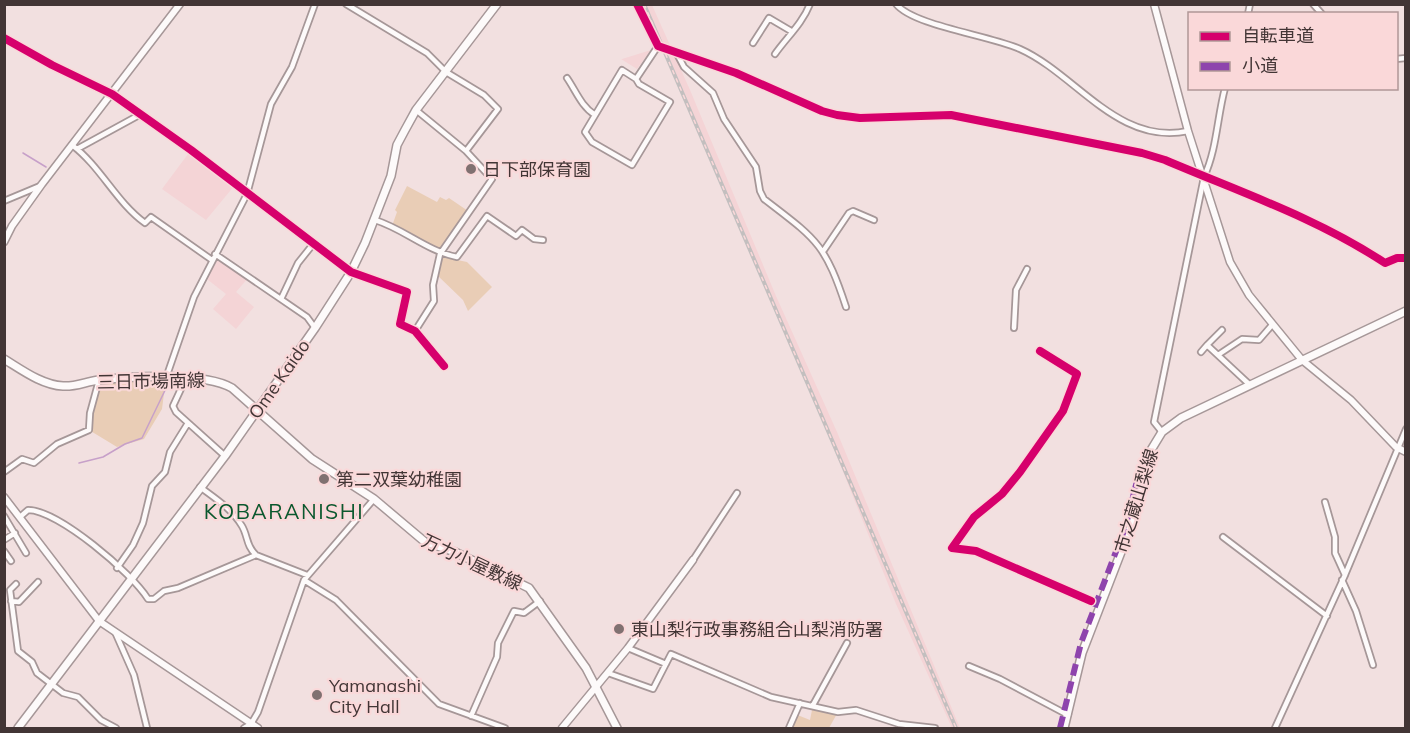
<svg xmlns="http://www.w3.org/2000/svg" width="1410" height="733" font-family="Mulish,'Noto Sans JP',sans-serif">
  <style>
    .built { fill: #f4d4d6 }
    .green { fill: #e9cdb6 }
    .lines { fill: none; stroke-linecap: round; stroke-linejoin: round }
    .stream { stroke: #c7a0c9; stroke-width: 1.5 }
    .minor-casing { stroke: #a69798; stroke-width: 8 }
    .tertiary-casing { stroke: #a69798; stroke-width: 9 }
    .secondary-casing { stroke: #a69798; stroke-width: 10 }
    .minor { stroke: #fdfafa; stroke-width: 4.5 }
    .tertiary { stroke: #fdfafa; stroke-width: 6 }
    .secondary { stroke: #fdfafa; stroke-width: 7 }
    .rail-casing { stroke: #c3bfbf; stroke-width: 4 }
    .rail { stroke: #fad8d9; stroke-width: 1.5; stroke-dasharray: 4.5; stroke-linecap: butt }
    .quiet { stroke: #8e44ad; stroke-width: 6; stroke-dasharray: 12 6; stroke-linecap: butt }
    .cycleway-casing { stroke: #fad8d9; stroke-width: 11 }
    .cycleway { stroke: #d6006c; stroke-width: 8 }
    .poi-dot { fill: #807171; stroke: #fad8d9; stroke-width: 2 }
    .labels { text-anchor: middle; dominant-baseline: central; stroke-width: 4.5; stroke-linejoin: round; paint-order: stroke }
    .poi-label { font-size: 18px; fill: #423535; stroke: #fad8d9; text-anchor: start }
    .street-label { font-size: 18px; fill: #423535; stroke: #fad8d9 }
    .quarter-label { font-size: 21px; letter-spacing: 1.5px; fill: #0a582e; stroke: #fad8d9 }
  </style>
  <rect width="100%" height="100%" fill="#f2e0e0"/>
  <path class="built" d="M644,5H652L690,90L776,296L837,432L960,728H952L896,604L816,404Z
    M651,50L637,69L621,59H622Z
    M191,150L235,185L206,220L162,189Z
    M215,254L249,277L236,292L254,307L236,329L213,309L226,294L203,276Z"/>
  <path class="green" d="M407,186L437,202L440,197L446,200L449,198L468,211L443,252L392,226L397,212L395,210Z
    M443,257L467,262L492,287L468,311L463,300L437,275Z
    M166,378L162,409L144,439L117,447L89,430L90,413L99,380Z
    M813,705L838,712L829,728H789L795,714L810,720Z"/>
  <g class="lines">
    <path class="stream" d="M23,153L46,167
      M303,253L310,244
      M79,463L103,457L125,444L142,438L170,380
      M792,728L798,712"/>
    <defs>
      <path id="minor" d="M346,4L427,53L446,72L484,95L498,109L466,151
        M637,4L658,46L736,73L822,111L837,115L860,118L951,115L1142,153L1165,160C1240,192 1317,218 1385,263L1397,258H1406
        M896,4C914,26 989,35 1020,49C1076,74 1118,146 1188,131
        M1313,4L1322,14
        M1248,14L1250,4
        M4,38L52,65L112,94L191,150L351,272L407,292L400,324L415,331L444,366
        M753,43L769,18L791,31
        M676,52L684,67L713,93L724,119L756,167L760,191L764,199C816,239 825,243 846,307
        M775,54C787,37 802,24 810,4
        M1396,59L1406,58
        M622,70L636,79L639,84L670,102L632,165L592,142L585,132Z
        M567,78C576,91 581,106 595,115
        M636,79L658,46
        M72,145C101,167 116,202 145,223L151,217L212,260
        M77,149L141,114
        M4,201L40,186
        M375,220C404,229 427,251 457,257L487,216L516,236L522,230L534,239L543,240
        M824,250L849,213L853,211L874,220
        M215,254L307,317L315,328
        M281,299L298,263L314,243
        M1014,328L1016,290L1027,269
        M1222,330L1207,345L1250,385
        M415,331L434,301L433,285L440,254L492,179L466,151L416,110
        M1040,351L1077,374L1063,411L1020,472L1002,494L974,517L952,548L976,551L1091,601
        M1201,352L1207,345
        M1218,355L1242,339L1259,340L1272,325
        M166,378L194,297L247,194L271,104L292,67L315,4
        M186,378L173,406L176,412L225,456
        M1162,432L1154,422L1155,417L1204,177C1217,149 1217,118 1225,88
        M4,472L22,459L34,463L57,444L89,430L90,413L99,380
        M200,487C216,499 232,509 242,526C248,536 246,546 256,555L307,575
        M1325,502L1335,537V553L1345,575
        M4,516L26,553
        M20,517L28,510C58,510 132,573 148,599H154L164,591L178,588L256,555
        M1223,537L1327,616
        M4,540L15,533
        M4,551L11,561
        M693,560L737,493
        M117,568L133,545L143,523L152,486L165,472L170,452L188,423
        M304,580L336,600L439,704L505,728
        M1342,580L1356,611L1373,665
        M16,584L10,590L18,651L32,662L37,673L63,693L78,697L101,720L116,728
        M11,601L19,602L38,582
        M115,632L134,675L147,728
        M628,648L666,664
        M969,666L1000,679L1068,715
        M608,673L653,689L671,654L771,697L838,712L856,710L899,724L935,728
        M813,705L847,643
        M471,716L497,657L498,643L514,611L524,613L540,601
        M244,728L251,724L258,712L304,580L374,499
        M789,728L800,703
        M1275,728L1345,575L1406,429"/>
      <path id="tertiary" d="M1154,4L1188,131L1230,262L1249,295L1302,360L1351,400L1396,447L1406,452
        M4,242L12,226L42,184L180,4
        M4,497L99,621L258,728
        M562,728L628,648L693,560"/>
      <path id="secondary" d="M4,359C22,370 42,385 63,386C76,387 87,381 100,380C133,376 204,372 232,388L312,459L374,499L425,542L455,552L529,588L586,668L617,728
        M18,728L225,456L315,328L351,272L365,243L391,176L397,145L405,130L416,110L497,4
        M1064,728L1082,653L1133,521L1148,455L1162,432L1181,418L1406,311"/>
    </defs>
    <use href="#minor" class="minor-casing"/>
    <use href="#tertiary" class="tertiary-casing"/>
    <use href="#secondary" class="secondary-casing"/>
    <use href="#minor" class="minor"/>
    <use href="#tertiary" class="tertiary"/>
    <use href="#secondary" class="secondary"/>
    <defs>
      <path id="rail" d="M644,4L956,728"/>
    </defs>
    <use href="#rail" class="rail-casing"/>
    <use href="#rail" class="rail"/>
    <path class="quiet" d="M1060,728L1081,643L1125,528L1137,481"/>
    <defs>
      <path id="cycleway" d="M637,4L658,46L736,73L822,111L837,115L860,118L951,115L1142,153L1165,160C1240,192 1317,218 1385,263L1397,258H1406
        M4,38L52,65L112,94L191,150L351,272L407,292L400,324L415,331L444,366
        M1040,351L1077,374L1063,411L1020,472L1002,494L974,517L952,548L976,551L1091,601"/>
    </defs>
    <use href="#cycleway" class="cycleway-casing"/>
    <use href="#cycleway" class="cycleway"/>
  </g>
  <g class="poi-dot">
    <circle cx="471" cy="169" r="6"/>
    <circle cx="324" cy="479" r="6"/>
    <circle cx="619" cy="629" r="6"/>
    <circle cx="317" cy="695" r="6"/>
  </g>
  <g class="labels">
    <g class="poi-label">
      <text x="483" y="169">日下部保育園</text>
      <text x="336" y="479">第二双葉幼稚園</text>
      <text x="631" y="629">東山梨行政事務組合山梨消防署</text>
      <text x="329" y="685">Yamanashi<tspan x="329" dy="21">City Hall</tspan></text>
    </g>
    <g class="street-label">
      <text transform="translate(279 379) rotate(-55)">Ome Kaido</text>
      <text transform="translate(151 381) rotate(-1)">三日市場南線</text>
      <text transform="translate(1136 501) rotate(-73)">市之蔵山梨線</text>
      <text transform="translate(472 562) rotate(25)">万力小屋敷線</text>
    </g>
    <g class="quarter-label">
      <text x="284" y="511">KOBARANISHI</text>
    </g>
  </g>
  <rect width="1410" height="733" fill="none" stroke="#423535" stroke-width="12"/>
  <rect x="1188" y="12" width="210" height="78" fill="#fad8d9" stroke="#b09797" stroke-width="1.5"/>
  <rect x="1200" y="32" width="30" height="9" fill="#d6006c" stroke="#b09797" stroke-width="1.5"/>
  <text x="1242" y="42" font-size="18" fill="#423535">自転車道</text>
  <rect x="1200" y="62" width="30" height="9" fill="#8e44ad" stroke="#b09797" stroke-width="1.5"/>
  <text x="1242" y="72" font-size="18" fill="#423535">小道</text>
</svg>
